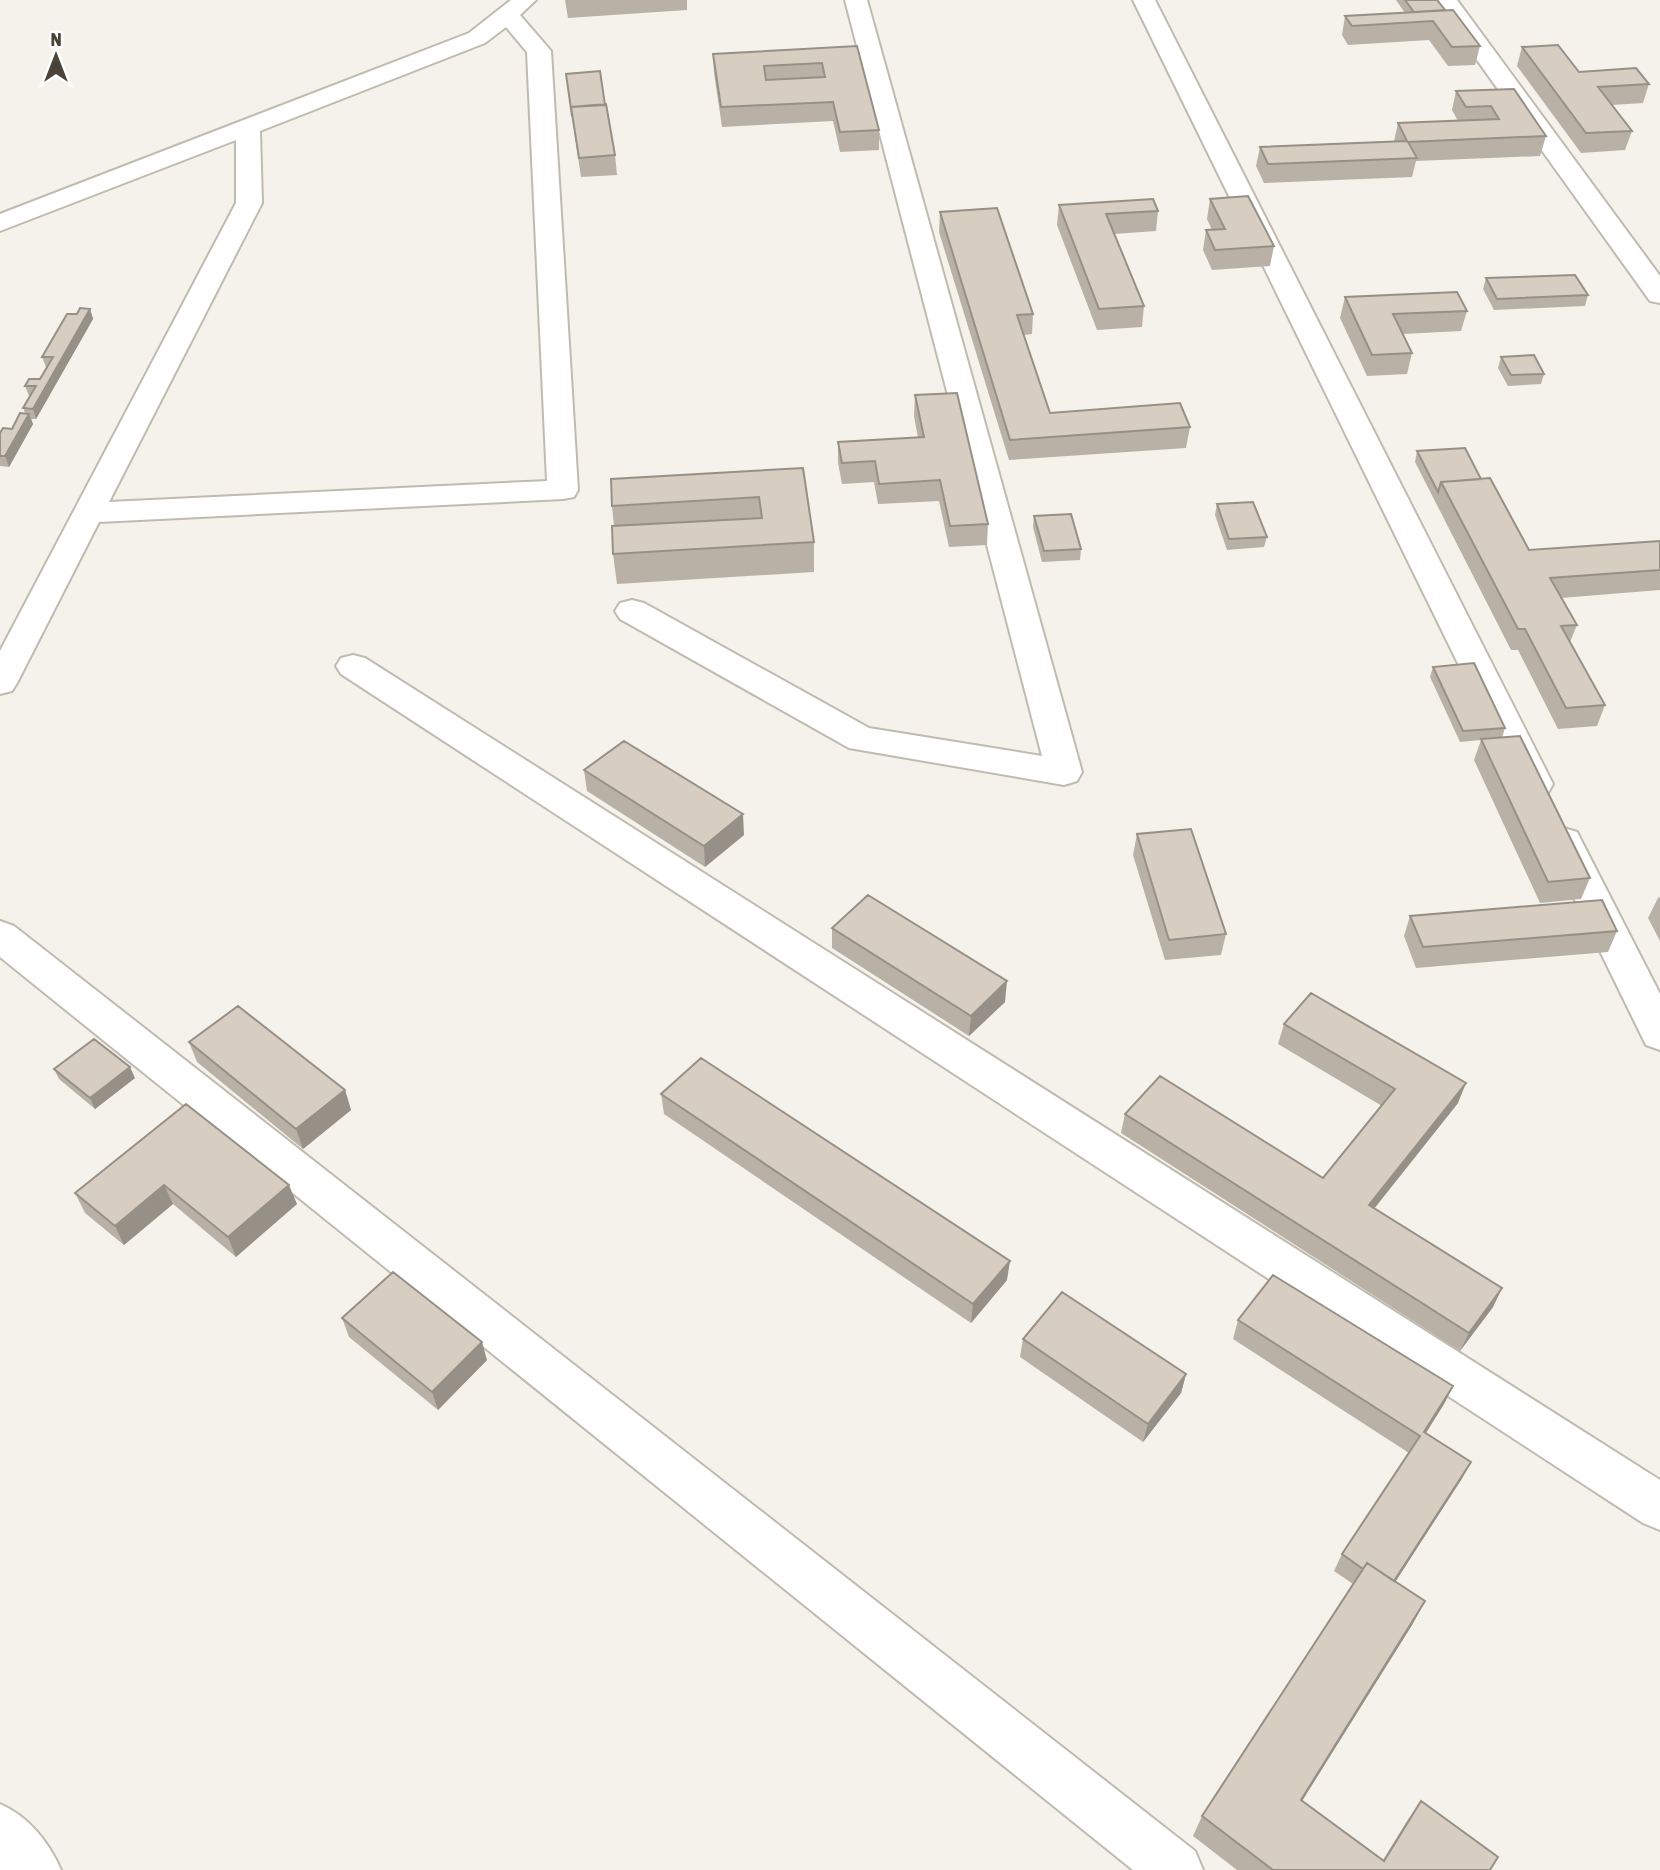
<svg xmlns="http://www.w3.org/2000/svg" width="1660" height="1870" font-family="'Asap Condensed',sans-serif">
  <style>
    .lines { fill: none; stroke-linecap: round; stroke-linejoin: round }
    .minor-casing { stroke: #c1baae; stroke-width: 4 }
    .minor { fill: #fff; fill-rule: evenodd }
    .wall { fill: #b9b1a6 }
    .shaded-wall { fill: #969087 }
    .building { fill: #d7cec1; stroke: #969087; stroke-width: 2; fill-rule: evenodd }
  </style>
  <rect width="100%" height="100%" fill="#f5f2ec"/>
  <g class="lines">
    <defs>
      <path id="minor" d="M511,0H536L520,15L551,51L578,490L574,497L563,499L99,522L17,683L12,691L0,694V651L236,203V140L0,231V214L469,33ZM506,27L527,52L547,481L109,502L262,203L260,131L485,43Z
        M845,0H867L1082,772L1077,781L1064,785L849,748L620,619L615,611L620,603L632,600L644,603L869,728L1042,756Z
        M1133,0H1155L1553,784L1548,793L1535,797L1522,793L1517,784Z
        M1434,0H1457L1660,276V303L1650,301Z
        M353,655L365,658L1660,1480V1530L1643,1523L341,674L336,666L341,658Z
        M1564,828L1577,832L1660,994V1050L1646,1045L1546,841L1551,832Z
        M0,921L14,926L1195,1851L1203,1870H1133L0,957Z
        M0,1804C28,1816 49,1842 61,1870H0Z"/>
    </defs>
    <use href="#minor" class="minor-casing"/>
    <use href="#minor" class="minor"/>
  </g>
  <path class="wall" d="M565,0H687V10L568,18Z
    M1396,0H1437L1445,10L1480,46L1475,65L1448,66L1429,40L1348,45L1342,35L1345,16L1405,13Z
    M857,46L879,130V150L840,152L833,121L722,127L714,73L713,54Z
    M1522,47L1579,72L1649,84L1643,103L1612,105L1632,131L1625,150L1581,153L1517,66Z
    M567,84L615,155L617,175L581,177Z
    M1514,89L1546,136L1540,156L1416,161L1412,177L1264,183L1256,166L1260,147L1394,141L1398,123L1458,121L1452,110L1456,91Z
    M1210,199L1274,246L1270,266L1212,270L1203,250L1206,230H1212L1207,219Z
    M1059,205L1158,211L1156,231L1114,234L1144,306L1142,327L1097,330L1057,225Z
    M940,212L1033,314L1032,334L1024,335L1050,413L1190,427L1186,448L1009,460L939,232Z
    M1486,278L1588,295L1585,306L1494,310L1483,289Z
    M1345,297L1467,311L1461,331L1403,334L1412,353L1407,374L1367,376L1340,318Z
    M90,309L93,319L36,419H31L33,424L9,467L0,466V433L12,429L25,413L23,408L30,396H29L25,386L40,379L47,367H46L42,357L77,314Z
    M1501,357L1544,374L1541,384L1508,386L1498,368Z
    M915,395L988,524L987,545L949,547L939,501L878,504L874,482L842,484L838,463V442L918,438L914,416Z
    M1417,451L1481,479L1529,550L1660,541V590L1561,598L1577,625L1570,642L1605,705L1597,726L1558,729L1518,650H1511L1415,462Z
    M803,468L814,542V572L617,584L613,554L614,526L612,506Z
    M1217,504L1267,537L1264,547L1227,550L1215,515Z
    M1034,516L1081,549L1080,560L1042,562L1033,527Z
    M1433,667L1505,728L1502,738L1590,878L1581,899L1540,903L1474,760L1481,740L1460,742L1430,677Z
    M584,770L744,835L705,867L587,791Z
    M1137,834L1226,934L1221,955L1165,960L1133,855Z
    M1660,897V941L1648,918L1658,898Z
    M1410,916L1617,931L1608,952L1416,968L1404,936Z
    M832,928L1005,1002L969,1036L832,948Z
    M1284,1024L1458,1103L1374,1209L1502,1288L1493,1307L1460,1351L1121,1133L1125,1114L1323,1178L1382,1106L1278,1044Z
    M189,1042L345,1090L351,1110L303,1149L197,1062Z
    M54,1069L135,1078L95,1109L59,1079Z
    M661,1094L1007,1280L971,1323L664,1114Z
    M186,1104L297,1204L236,1257L173,1204L124,1245L85,1213L75,1193Z
    M342,1318L487,1360L438,1410L349,1337Z
    M1238,1320L1453,1386L1444,1404L1426,1433L1471,1462L1461,1480L1395,1582L1425,1601L1412,1625L1302,1801L1383,1860L1407,1821L1421,1801L1490,1870H1237L1193,1836L1202,1816L1353,1584L1334,1571L1342,1554L1409,1453L1233,1339Z
    M1023,1339L1186,1374L1181,1393L1143,1442L1020,1357Z"/>
  <path class="shaded-wall" d="M90,309L93,319L36,419L33,409Z
    M29,414L33,424L9,467L5,456Z
    M743,814L744,835L705,867L704,846Z
    M1007,981L1005,1002L969,1036L971,1016Z
    M130,1067L135,1078L95,1109L90,1098Z
    M1466,1083L1458,1103L1361,1225L1369,1205Z
    M345,1090L351,1110L303,1149L296,1129Z
    M164,1185L173,1204L124,1245L115,1226Z
    M289,1185L297,1204L236,1257L228,1237Z
    M1010,1261L1007,1280L971,1323L973,1304Z
    M1502,1288L1493,1307L1460,1351L1469,1333Z
    M482,1342L487,1360L438,1410L432,1392Z
    M1186,1374L1181,1393L1143,1442L1148,1424Z
    M1453,1386L1444,1404L1415,1450L1424,1432Z
    M1471,1462L1461,1480L1381,1604L1390,1587Z
    M1425,1601L1412,1625L1290,1820L1301,1800Z"/>
  <path class="building" d="M1405,0H1437L1445,10L1414,12Z
    M1453,10L1480,46L1452,47L1433,21L1352,26L1345,16Z
    M1558,45L1579,72L1636,68L1649,84L1598,87L1632,131L1586,133L1522,47Z
    M857,46L879,130L840,132L833,102L721,107L713,54ZM822,63L825,77L766,80L764,66Z
    M600,71L605,105L571,107L572,116L566,74Z
    M1514,89L1546,136L1408,142L1417,158L1268,164L1260,147L1407,141L1398,123L1499,119L1491,106L1466,107L1456,91Z
    M606,104L615,155L579,158L571,107Z
    M1248,196L1274,246L1215,250L1206,230L1225,229L1210,199Z
    M1153,199L1158,211L1106,214L1144,306L1099,309L1059,205Z
    M997,208L1033,314L1017,315L1050,413L1180,403L1190,427L1010,440L940,212Z
    M1575,275L1588,295L1497,299L1486,278Z
    M1457,292L1467,311L1393,314L1412,353L1372,355L1345,297Z
    M80,308L90,309L33,409L23,408L36,386H25L29,379H40L53,357H42L67,314H77Z
    M1534,355L1544,374L1511,375L1501,357Z
    M957,393L988,524L950,526L940,480L879,484L875,461L842,463L838,442L924,437L915,395Z
    M20,413L29,414L5,456H0V433L3,428L12,429Z
    M1465,448L1481,479L1441,482L1438,492L1417,451Z
    M803,468L814,542L613,554L612,526L762,518L759,497L612,506L611,479Z
    M1490,478L1529,550L1660,541V570L1550,578L1577,625L1561,626L1605,705L1566,708L1525,629H1518L1441,482Z
    M1253,502L1267,537L1229,539L1217,504Z
    M1071,514L1081,549L1044,551L1034,516Z
    M1474,663L1505,728L1463,731L1433,667Z
    M1520,736L1590,878L1548,882L1481,739Z
    M624,741L743,814L704,846L584,770Z
    M1191,829L1226,934L1169,940L1137,834Z
    M868,895L1007,981L971,1016L832,928Z
    M1602,900L1617,931L1423,947L1410,916Z
    M1311,993L1466,1083L1369,1205L1502,1288L1469,1333L1125,1114L1160,1076L1323,1178L1395,1089L1284,1024Z
    M238,1006L345,1090L296,1129L189,1042Z
    M94,1039L130,1067L90,1098L54,1069Z
    M701,1058L1010,1261L973,1304L661,1094Z
    M186,1104L289,1185L228,1237L164,1185L115,1226L75,1193Z
    M393,1272L482,1342L432,1392L342,1318Z
    M1273,1275L1453,1386L1424,1432L1471,1462L1394,1581L1367,1563L1363,1569L1342,1554L1420,1436L1238,1320Z
    M1062,1292L1186,1374L1148,1424L1023,1339Z
    M1367,1563L1425,1601L1301,1800L1384,1861L1421,1801L1498,1857L1490,1870H1273L1202,1816Z"/>
  <g transform="translate(56 56)" stroke="#ffffff" stroke-width="5" paint-order="stroke">
  <path d="M0-5L12 26L0 18L-12 26Z" fill="#4a4339"/>
  <text y="-10" font-size="19" font-weight="bold" text-anchor="middle" fill="#4a4339">N</text>
  </g>
</svg>
